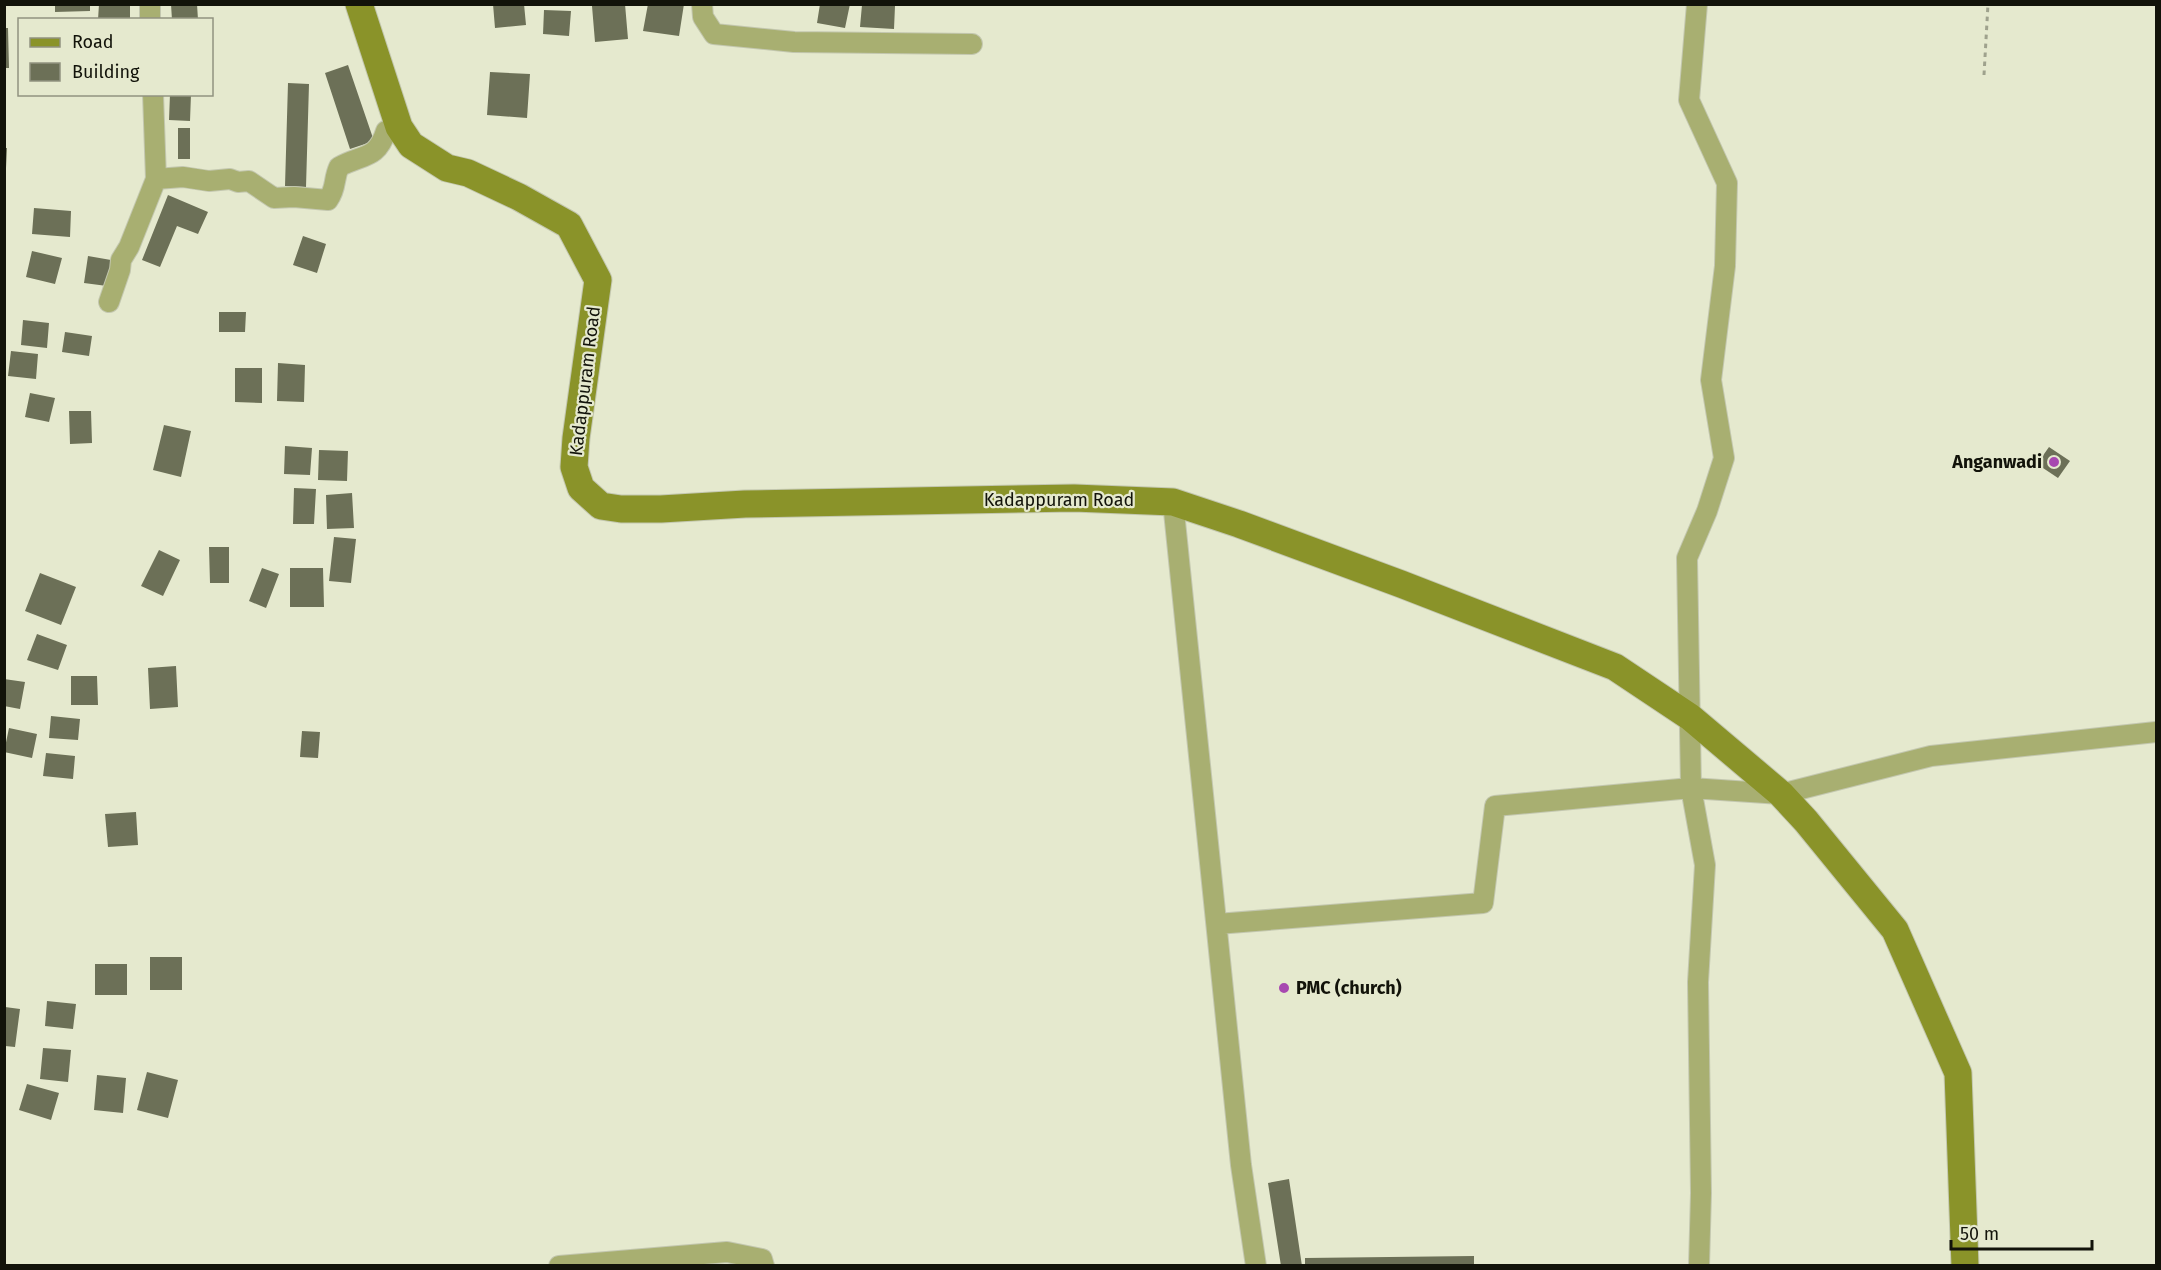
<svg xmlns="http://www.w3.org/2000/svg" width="2161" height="1270" font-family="'Fira Sans',sans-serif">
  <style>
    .building { fill: #6c7057 }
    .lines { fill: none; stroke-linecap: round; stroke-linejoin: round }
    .street-casing { stroke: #c3c7af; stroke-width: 22 }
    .secondary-casing { stroke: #c3c7af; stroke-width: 29 }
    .path { stroke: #9fa28d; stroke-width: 3; stroke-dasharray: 4.5 4.5; stroke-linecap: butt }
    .street { stroke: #a8af71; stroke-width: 20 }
    .secondary { stroke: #8a9329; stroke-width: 27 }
    .poi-dot { fill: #a748b0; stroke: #e5e9ce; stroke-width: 2 }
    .labels { text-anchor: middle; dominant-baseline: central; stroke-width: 4.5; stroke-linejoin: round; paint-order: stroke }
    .street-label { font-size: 18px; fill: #12130a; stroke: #e5e9ce }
    .poi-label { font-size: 18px; font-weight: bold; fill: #12130a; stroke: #e5e9ce; text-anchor: end }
  </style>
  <rect width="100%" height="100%" fill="#e5e9ce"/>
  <path class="building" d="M55,4H90V11L55,12Z
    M99,4H130V20H98Z
    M171,4H197L198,20H172Z
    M493,4H524L526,25L495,28Z
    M625,4L628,39L595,42L592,6Z
    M648,4H684L679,36L643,31Z
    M820,4H850L845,28L817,23Z
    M862,5L895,6L894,29L860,27Z
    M544,10L571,11L569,36L543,34Z
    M4,28H8L9,68H4Z
    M348,65L374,141L350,149L325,73Z
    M490,72L530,74L527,118L487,115Z
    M288,83L309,84L306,187L285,186Z
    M170,94H191L190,121L169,120Z
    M178,128H190V159H178Z
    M4,148H7L6,168H4Z
    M168,195L208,212L198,234L177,226L160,267L142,260Z
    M34,208L71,211L70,237L32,234Z
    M303,236L326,244L317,273L293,265Z
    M32,251L62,258L55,284L26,277Z
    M88,256L111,260L107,286L84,283Z
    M219,312H246L245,332H219Z
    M23,320L49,323L47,348L21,345Z
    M65,332L92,336L89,356L62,352Z
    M11,351L38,354L36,379L8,376Z
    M278,363L305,365L304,402L277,401Z
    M235,368H262V403L235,402Z
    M30,393L55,398L49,422L25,417Z
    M69,411H91L92,443L70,444Z
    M164,425L191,431L181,477L153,470Z
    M285,446L312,448L310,475L284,474Z
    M2049,447L2070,461L2058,478L2037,464Z
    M319,450L348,451L347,481L318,480Z
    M294,488L316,489L314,524H293Z
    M352,493L354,528L327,529L326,495Z
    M334,537L356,539L351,583L329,581Z
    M209,547H229V583H210Z
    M159,550L180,560L163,596L141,586Z
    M262,568L279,574L266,608L249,601Z
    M290,568H323L324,607H290Z
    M40,573L76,587L61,625L25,611Z
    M37,634L67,645L58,670L27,660Z
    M176,666L178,707L150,709L148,668Z
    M71,676H97L98,705H71Z
    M4,679L25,682L20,709L4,706Z
    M51,716L80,719L78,740L49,738Z
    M9,728L37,734L32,758L4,752Z
    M302,731L320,732L318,758L300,757Z
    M46,753L75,756L73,779L43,776Z
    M136,812L138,845L108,847L105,814Z
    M150,957H182V990H150Z
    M95,964H127V995H95Z
    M47,1001L76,1004L73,1029L45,1026Z
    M5,1007L20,1009L15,1047L5,1046Z
    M43,1048L71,1050L68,1082L40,1079Z
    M147,1072L178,1080L168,1118L137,1110Z
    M97,1075L126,1078L123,1113L94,1110Z
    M27,1084L59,1093L51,1120L19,1110Z
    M1289,1179L1302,1266H1281L1268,1183Z
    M1474,1256V1266H1305V1258Z"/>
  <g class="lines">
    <defs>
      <path id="street" d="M150,4V20
        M702,4L703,17L714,34L794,42L972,44
        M1697,4L1689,100L1727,183L1725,266L1711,380L1724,458L1707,511L1687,558L1691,788L1705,865L1698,982L1701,1193L1699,1266
        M153,94L156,179
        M109,302L120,270L121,260L129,247L156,179L183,177L209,181L230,179L238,182L249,181L274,198L294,197L328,200C337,187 333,180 339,167C362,154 377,160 386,131L399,127
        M1173,502L1241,1165L1256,1266
        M1217,924L1483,903L1495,806L1691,788L1781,794L1931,756L2156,732
        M559,1266L727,1252L762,1259L764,1266"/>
      <path id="secondary" d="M359,4L399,127L411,145L447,168L468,173L519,197L569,225L598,280L576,438L574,467L581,488L601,506L621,509H661L745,504L1074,498L1173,502L1239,524L1401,584L1615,667L1690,717L1781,794L1806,821L1895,930L1958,1073L1965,1266"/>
    </defs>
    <use href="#street" class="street-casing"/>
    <use href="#secondary" class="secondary-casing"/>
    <path class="path" d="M1984,75L1988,4"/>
    <use href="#street" class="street"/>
    <use href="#secondary" class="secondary"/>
  </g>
  <g class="poi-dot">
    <circle cx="2054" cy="462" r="6"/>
    <circle cx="1284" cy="988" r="6"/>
  </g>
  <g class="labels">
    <g class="street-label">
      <text transform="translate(585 381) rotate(-83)">Kadappuram Road</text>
      <text x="1059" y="500">Kadappuram Road</text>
    </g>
    <g class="poi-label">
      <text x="2042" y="462">Anganwadi</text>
      <text x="1296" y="988" text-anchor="start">PMC (church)</text>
    </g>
  </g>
  <rect width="2161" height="1270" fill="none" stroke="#12130a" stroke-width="12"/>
  <rect x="18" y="18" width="195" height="78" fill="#e5e9ce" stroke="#919380" stroke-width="1.5"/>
  <rect x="30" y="38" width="30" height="9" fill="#8a9329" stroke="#919380" stroke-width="1.5"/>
  <text x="72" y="48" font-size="18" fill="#12130a">Road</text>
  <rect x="30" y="63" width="30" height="18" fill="#6c7057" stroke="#919380" stroke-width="1.5"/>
  <text x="72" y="78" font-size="18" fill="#12130a">Building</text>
  <path d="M1951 1240v9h141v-9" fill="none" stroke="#12130a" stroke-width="3"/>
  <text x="1960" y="1240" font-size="18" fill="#12130a" stroke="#e5e9ce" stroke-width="4.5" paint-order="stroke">50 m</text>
</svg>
